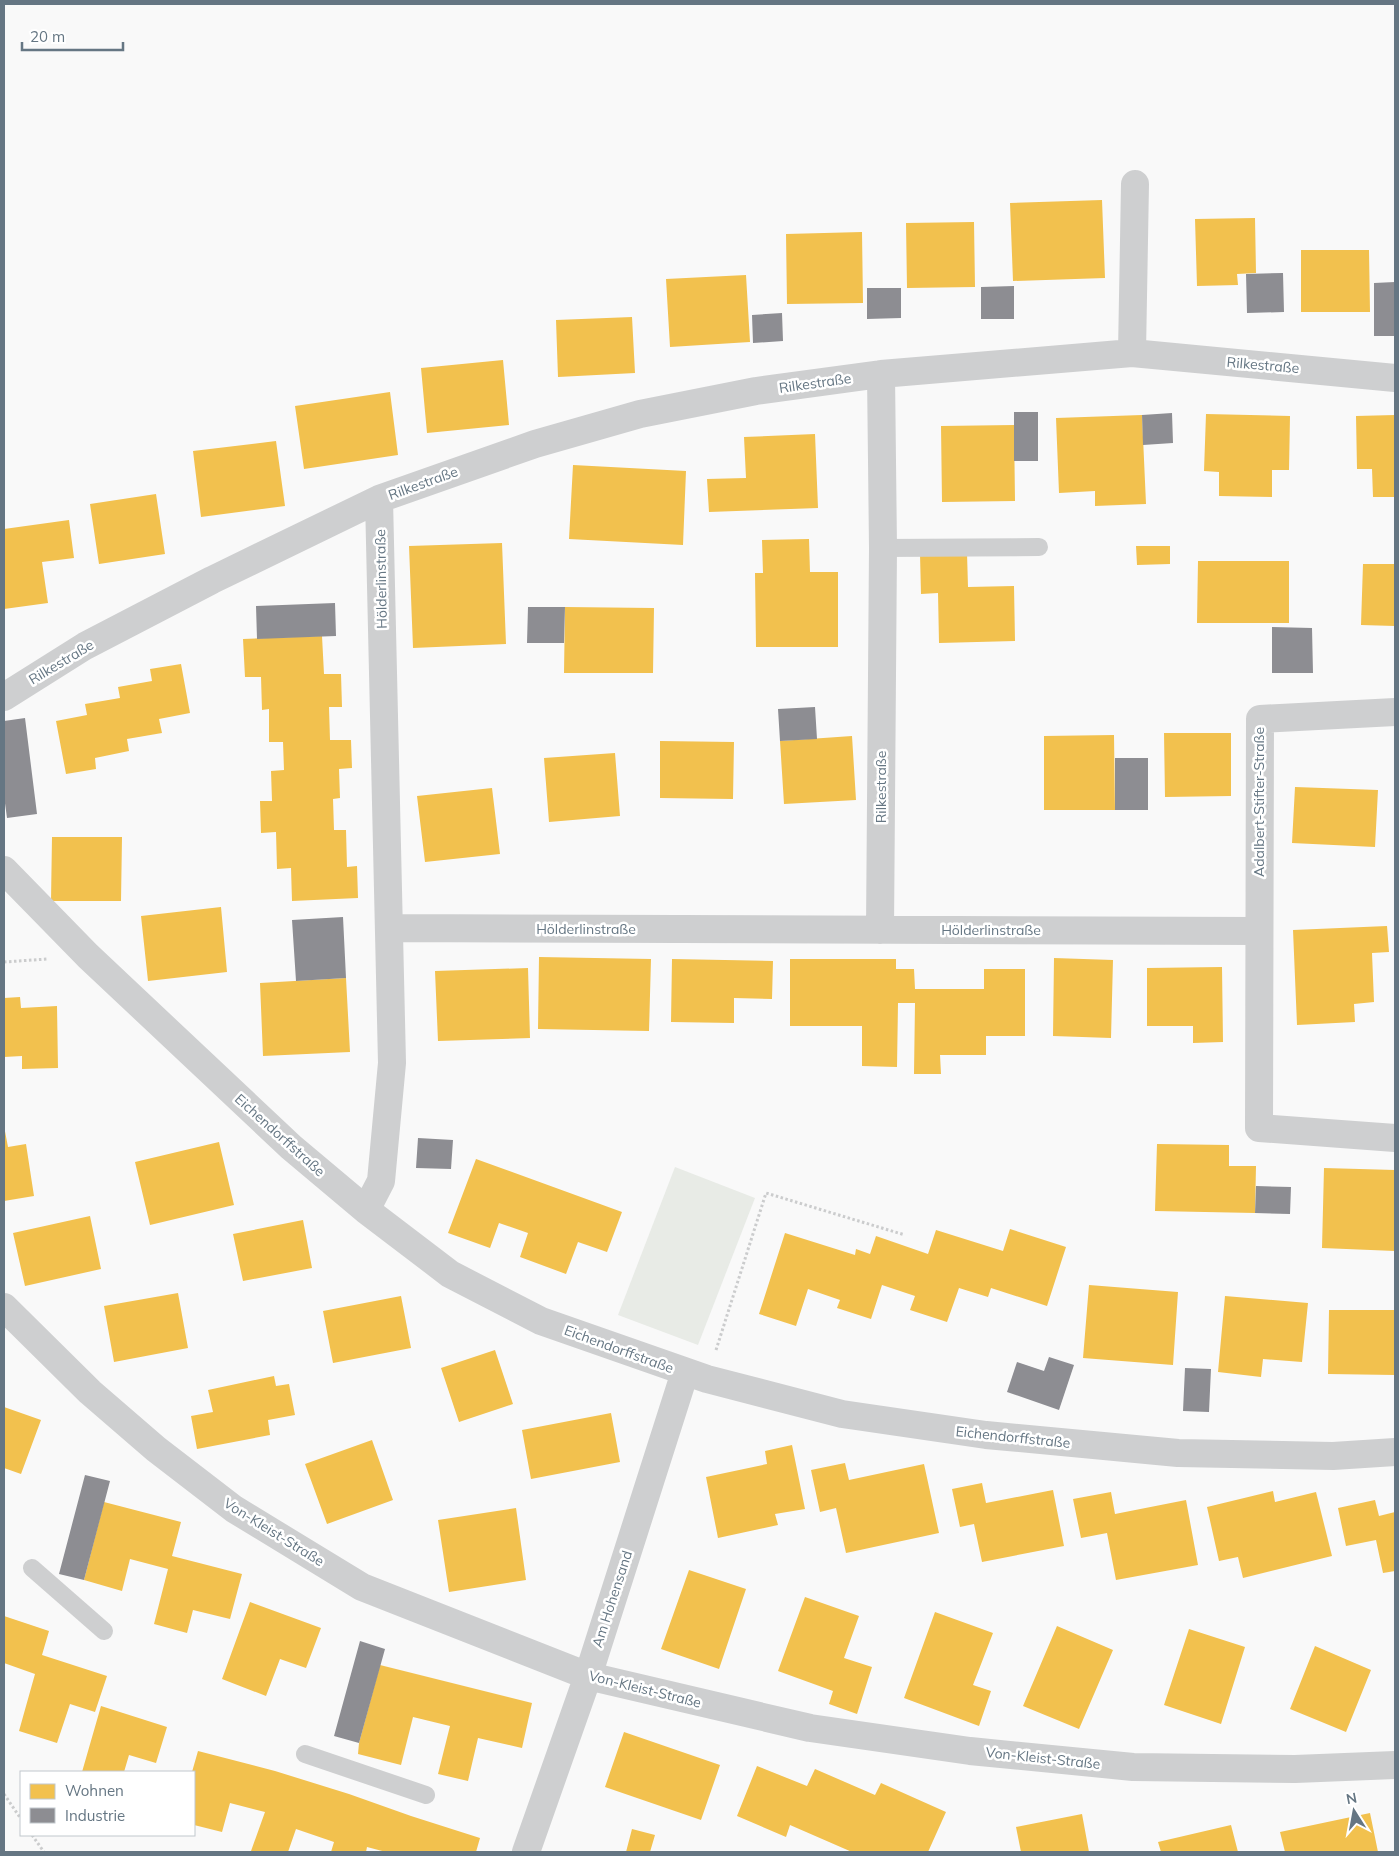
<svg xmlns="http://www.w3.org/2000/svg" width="1399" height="1856" font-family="Mulish,sans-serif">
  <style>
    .green { fill: #e8ebe6 }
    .homes { fill: #f2c14e }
    .industry { fill: #8d8d92 }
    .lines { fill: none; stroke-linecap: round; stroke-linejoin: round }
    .path { stroke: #cbcccd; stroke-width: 3; stroke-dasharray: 2.5 2.5; stroke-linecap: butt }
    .lane { stroke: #cecfd0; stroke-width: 18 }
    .street { stroke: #cecfd0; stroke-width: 28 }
    .labels { text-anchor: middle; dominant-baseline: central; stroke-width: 5; stroke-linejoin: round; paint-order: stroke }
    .street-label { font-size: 14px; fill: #657683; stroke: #fff }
  </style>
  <rect width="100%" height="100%" fill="#f9f9f9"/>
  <path class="green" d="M675,1167L755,1198L698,1345L618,1315Z"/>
  <path class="homes" d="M1102,200L1105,278L1013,281L1010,203Z
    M1255,218L1256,273L1237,274L1238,285L1197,286L1195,219Z
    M974,222L975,287L907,288L906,223Z
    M862,232L863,303L787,304L786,234Z
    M1301,250H1369L1370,312H1301Z
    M746,275L750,342L670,347L666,279Z
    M632,317L635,373L558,377L556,320Z
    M503,360L509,425L427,433L421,368Z
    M390,392L398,455L304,469L295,406Z
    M1206,414L1290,416L1289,470H1272V497L1219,496V472L1204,471Z
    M1142,415L1146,504L1095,506V491L1059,493L1056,418Z
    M1395,415V497H1373L1372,469H1357L1356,416Z
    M1014,425L1015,501L942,502L941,426Z
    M815,434L818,508L709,512L707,479L746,478L744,437Z
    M276,441L285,506L201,517L193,451Z
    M573,465L686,471L683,545L569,539Z
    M156,494L165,554L99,564L90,504Z
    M69,520L74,558L42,562L48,603L4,609V529Z
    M809,539L810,572H838V647H756L755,573H763L762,540Z
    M502,543L506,644L413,648L409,546Z
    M1136,546H1170V564L1137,565Z
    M967,553L968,587L1014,586L1015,641L939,643L938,593L921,594L920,554Z
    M1198,561H1289V623H1197Z
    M1363,564H1395V626L1361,625Z
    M565,607L654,608L653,673H564Z
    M322,636L324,674H341L342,707H329L330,740H351L352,768L339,769L340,798L333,799L334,830H346L347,867L357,866L358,898L292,901L291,868L277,869L276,832L261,833L260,801H272L271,771L284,770L283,742H269V709L262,710L261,677H245L243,639Z
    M181,664L190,713L159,719L162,733L127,739L129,751L95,758L96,769L66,774L56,721L87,715L85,704L120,698L118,687L152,681L150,669Z
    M1164,733H1231V796L1165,797Z
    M1114,735L1115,810H1044V736Z
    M852,736L856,800L784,804L780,741Z
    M660,741L734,742L733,799L660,798Z
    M615,753L620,816L549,822L544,758Z
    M1295,787L1378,790L1375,847L1292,843Z
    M492,788L500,854L425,862L417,796Z
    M52,837H122L121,901H51Z
    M221,907L227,972L148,981L141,916Z
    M1387,926L1389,952L1372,953L1374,1002L1354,1004L1355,1022L1297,1025L1293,930Z
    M539,957L651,959L649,1031L538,1029Z
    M1054,958L1113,960L1111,1038L1053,1036Z
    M672,959L773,961L772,999L734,998V1023L671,1022Z
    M790,959H896V969H914L915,989H984V969H1025V1036H986V1055H940L941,1074H914L915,1003H898L897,1067L862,1066V1026H790Z
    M1222,967L1223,1042L1193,1043V1026H1147V968Z
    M528,968L530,1038L438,1041L435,971Z
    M346,978L350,1052L263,1056L260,983Z
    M20,997L21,1008L57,1006L58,1068L22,1069V1056L4,1057V998Z
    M4,1126L8,1147L26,1144L34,1196L4,1201Z
    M219,1142L234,1205L150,1225L135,1162Z
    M1157,1144L1229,1145V1166H1256L1255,1213L1155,1211Z
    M476,1159L622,1212L607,1252L578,1242L566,1274L520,1257L528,1233L499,1223L490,1248L448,1233Z
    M1324,1168L1395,1170V1251L1322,1248Z
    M90,1216L101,1269L25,1286L13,1233Z
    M303,1220L312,1268L243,1281L233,1234Z
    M1010,1229L1066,1247L1047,1306L991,1288L988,1297L959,1288L947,1322L910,1310L915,1296L882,1285L871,1319L837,1308L840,1300L808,1289L796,1326L759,1314L785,1233L855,1255L856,1249L870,1254L876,1236L928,1254L936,1230L1003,1251Z
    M1089,1285L1178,1292L1173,1365L1083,1358Z
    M178,1293L188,1348L114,1362L104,1306Z
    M401,1296L411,1348L333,1363L323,1311Z
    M1225,1296L1308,1303L1302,1362L1263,1359L1261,1377L1218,1372Z
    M1329,1310H1395V1375L1328,1374Z
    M495,1350L513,1404L459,1422L441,1368Z
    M274,1376L276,1386L289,1384L295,1415L268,1420L270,1435L197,1449L191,1416L213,1412L208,1390Z
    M4,1407L41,1420L21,1474L4,1468Z
    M611,1413L620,1462L531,1479L522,1430Z
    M372,1440L393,1500L327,1524L305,1464Z
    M792,1445L805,1509L775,1514L778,1525L718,1538L706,1477L767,1464L765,1451Z
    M845,1463L849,1480L924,1464L939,1533L846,1553L836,1508L820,1512L811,1470Z
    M982,1483L986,1503L1053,1490L1064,1546L982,1562L974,1524L960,1527L952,1489Z
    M1273,1491L1275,1502L1316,1492L1332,1556L1243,1578L1238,1557L1219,1561L1207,1507Z
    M1111,1492L1115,1514L1186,1500L1198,1565L1116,1580L1107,1533L1081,1538L1073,1499Z
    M1375,1500L1379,1516L1395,1512V1571L1383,1573L1376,1540L1346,1546L1338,1508Z
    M104,1502L181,1522L172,1556L242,1574L230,1619L193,1610L187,1633L154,1624L168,1569L130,1559L122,1591L84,1580Z
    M516,1508L526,1580L449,1592L438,1520Z
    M689,1570L746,1589L719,1669L661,1649Z
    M805,1597L859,1616L844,1658L872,1667L857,1714L829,1704L833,1691L778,1671Z
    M250,1602L321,1628L306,1668L280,1659L266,1696L222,1679Z
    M935,1612L993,1633L973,1685L991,1691L979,1726L904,1698Z
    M4,1616L49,1631L42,1655L107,1676L95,1712L70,1704L57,1743L19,1731L35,1674L4,1663Z
    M1057,1626L1113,1650L1079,1729L1023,1706Z
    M1189,1629L1245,1647L1221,1724L1164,1705Z
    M1315,1646L1371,1670L1346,1732L1290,1709Z
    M380,1665L532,1703L522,1748L478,1738L468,1781L438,1774L450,1726L413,1717L401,1765L358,1754L359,1743Z
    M101,1706L167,1727L156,1763L129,1755L124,1772H82Z
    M624,1732L720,1765L701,1820L605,1787Z
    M198,1751L275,1771L349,1794L411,1816L480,1838L476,1852H386L367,1847L366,1852H331L334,1842L296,1829L288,1852L251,1851L265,1812L230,1803L222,1832L194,1825V1772H192Z
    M757,1766L807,1786L815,1769L875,1795L881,1783L946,1812L928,1852H852L790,1825L786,1837L737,1816Z
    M1370,1813L1378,1852H1285L1280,1832Z
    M1082,1814L1089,1852H1021L1016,1827Z
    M1231,1825L1238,1852H1161L1158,1842Z
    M632,1829L655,1835L650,1852H626Z"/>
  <path class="industry" d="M1283,273L1284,312L1247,313L1246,274Z
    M1395,282V336H1374V283Z
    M1014,286V319H981V287Z
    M867,288H901V318L867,319Z
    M782,313L783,341L753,343L752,315Z
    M1014,412H1038V461H1014Z
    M1172,413L1173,443L1143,445L1142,415Z
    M335,603L336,636L257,639L256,606Z
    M528,607H565L564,643H527Z
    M1272,627L1312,628L1313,673H1272Z
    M815,707L817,739L780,741L778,709Z
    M25,718L37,814L7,818L4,796V721Z
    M1115,758H1148V810H1115Z
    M343,917L346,978L296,981L292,920Z
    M418,1138L453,1140L451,1169L416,1168Z
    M1256,1186L1291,1187L1290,1214L1255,1213Z
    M1049,1357L1074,1365L1059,1410L1007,1392L1017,1362L1044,1371Z
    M1185,1368L1211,1369L1209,1412L1183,1411Z
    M85,1475L110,1481L84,1580L59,1574Z
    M360,1641L385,1649L359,1743L334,1736Z"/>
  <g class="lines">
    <path class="path" d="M4,962L47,959
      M716,1350L766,1193L905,1235
      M4,1794L21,1819
      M32,1835L44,1852"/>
    <path class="lane" d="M883,548L1039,547
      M32,1568L104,1631
      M305,1754L426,1795"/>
    <path class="street" d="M1132,353L1135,184
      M4,697L85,646L212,580L379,499L535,444L640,414L756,391L881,374L1132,353L1395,378
      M1395,712L1260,719L1259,1128L1395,1138
      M4,870L88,956L291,1147L366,1210L450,1274L541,1321L707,1379L842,1414L986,1435L1178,1453L1333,1456L1395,1452
      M390,928L1259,931
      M880,930L883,548L881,374
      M366,1210L381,1181L392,1063L379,499
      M4,1307L90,1392L156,1449L234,1509L362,1587L588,1676L810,1728L970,1751L1133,1767L1295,1769L1395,1765
      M526,1852L588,1676L685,1372"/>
  </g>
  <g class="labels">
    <g class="street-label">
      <text transform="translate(1263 365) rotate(5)">Rilkestraße</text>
      <text transform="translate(815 383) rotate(-8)">Rilkestraße</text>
      <text transform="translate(423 483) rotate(-20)">Rilkestraße</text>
      <text transform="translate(381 579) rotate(-91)">Hölderlinstraße</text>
      <text transform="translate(61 662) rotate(-31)">Rilkestraße</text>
      <text transform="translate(881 787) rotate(-90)">Rilkestraße</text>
      <text transform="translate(1259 802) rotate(-90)">Adalbert-Stifter-Straße</text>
      <text x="586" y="929">Hölderlinstraße</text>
      <text x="991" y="930">Hölderlinstraße</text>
      <text transform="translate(280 1135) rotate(42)">Eichendorffstraße</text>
      <text transform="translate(619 1349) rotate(20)">Eichendorffstraße</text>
      <text transform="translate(1013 1437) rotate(6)">Eichendorffstraße</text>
      <text transform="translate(274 1532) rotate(32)">Von-Kleist-Straße</text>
      <text transform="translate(612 1599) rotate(-72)">Am Hohensand</text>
      <text transform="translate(645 1689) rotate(14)">Von-Kleist-Straße</text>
      <text transform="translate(1043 1758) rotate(6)">Von-Kleist-Straße</text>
    </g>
  </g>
  <rect width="1399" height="1856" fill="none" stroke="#657683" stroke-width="10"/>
  <rect x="20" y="1771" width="175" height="65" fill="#ffffff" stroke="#c1c8cd"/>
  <rect x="30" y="1784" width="25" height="15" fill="#f2c14e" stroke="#c1c8cd"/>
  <text x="65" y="1796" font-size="15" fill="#657683">Wohnen</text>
  <rect x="30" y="1808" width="25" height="15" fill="#8d8d92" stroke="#c1c8cd"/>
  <text x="65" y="1821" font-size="15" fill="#657683">Industrie</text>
  <g transform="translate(1354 1811) rotate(349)" stroke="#ffffff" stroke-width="4" paint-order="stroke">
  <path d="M0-4L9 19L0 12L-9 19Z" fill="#657683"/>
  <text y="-8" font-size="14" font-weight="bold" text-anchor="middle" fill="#657683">N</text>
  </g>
  <path d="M22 42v8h101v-8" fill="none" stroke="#657683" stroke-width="2.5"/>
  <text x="30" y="42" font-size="15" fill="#657683" stroke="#ffffff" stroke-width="4" paint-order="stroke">20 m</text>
</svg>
